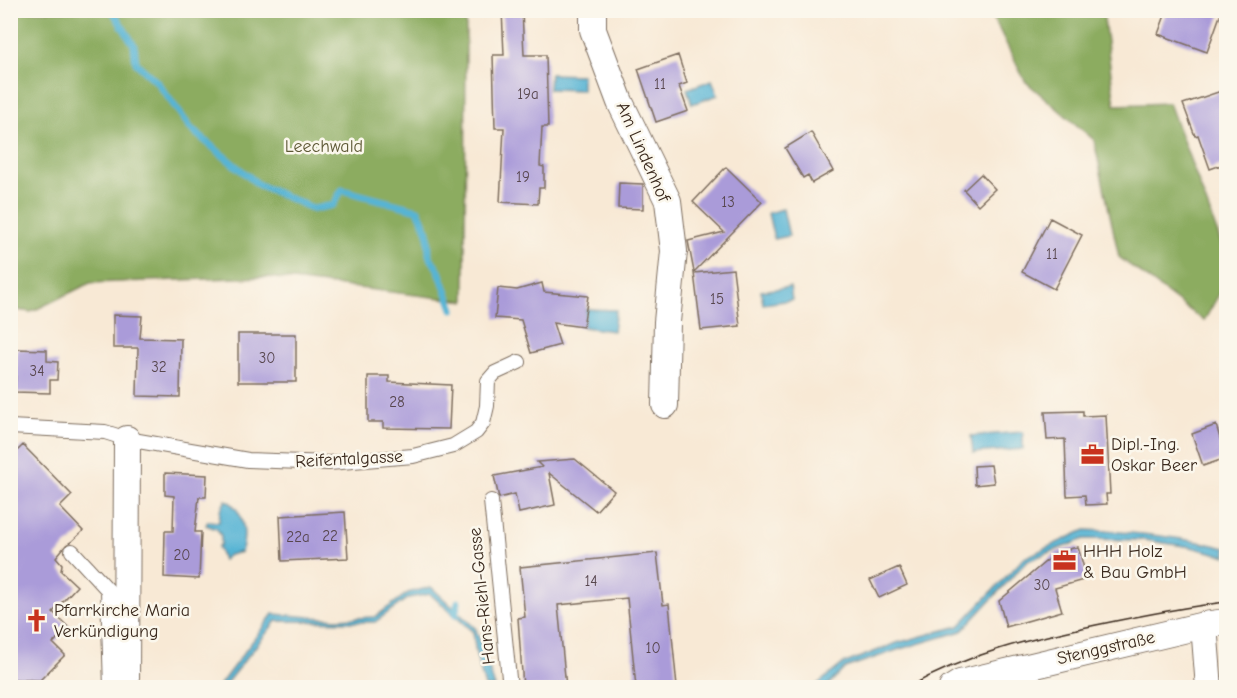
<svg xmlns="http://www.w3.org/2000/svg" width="1237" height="698" font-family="'Comic Neue',sans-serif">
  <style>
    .forest { fill: #8cac60; stroke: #646b3f; stroke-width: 1.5 }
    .water { fill: #56b4d4; stroke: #486f79; stroke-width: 1.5 }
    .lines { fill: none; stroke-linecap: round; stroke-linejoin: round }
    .stream { stroke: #56b4d4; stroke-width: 7 }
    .building { fill: #aa9bd9 }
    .lane-casing { stroke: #7d6d5e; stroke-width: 16 }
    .street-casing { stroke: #7d6d5e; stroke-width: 28 }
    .lane { stroke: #fff; stroke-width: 14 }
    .street { stroke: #fff; stroke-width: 26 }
    .tram { stroke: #3b2a1e; stroke-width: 1.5 }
    .labels { text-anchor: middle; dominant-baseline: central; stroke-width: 5; stroke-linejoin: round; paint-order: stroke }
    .number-label { font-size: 15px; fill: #57464d }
    .park-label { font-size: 18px; fill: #5e5936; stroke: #fbf7ec }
    .street-label { font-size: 18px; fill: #3b2a1e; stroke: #fbf7ec }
    .poi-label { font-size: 18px; fill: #3b2a1e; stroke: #fbf7ec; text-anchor: start }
  </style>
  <rect width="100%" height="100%" fill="#fbf7ec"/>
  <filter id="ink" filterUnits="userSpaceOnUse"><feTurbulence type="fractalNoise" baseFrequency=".0167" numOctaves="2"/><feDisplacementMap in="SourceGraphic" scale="12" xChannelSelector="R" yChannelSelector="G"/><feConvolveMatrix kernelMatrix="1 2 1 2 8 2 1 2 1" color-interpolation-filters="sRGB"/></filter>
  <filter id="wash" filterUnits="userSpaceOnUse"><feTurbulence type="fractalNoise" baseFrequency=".008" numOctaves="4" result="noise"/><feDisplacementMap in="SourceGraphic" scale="24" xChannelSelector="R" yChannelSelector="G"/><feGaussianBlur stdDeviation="1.35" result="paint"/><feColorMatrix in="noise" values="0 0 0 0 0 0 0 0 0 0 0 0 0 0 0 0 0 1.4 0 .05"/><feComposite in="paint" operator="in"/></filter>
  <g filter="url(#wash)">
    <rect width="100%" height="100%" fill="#f8e9d5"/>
    <path class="forest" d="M10,11H466L465,301L267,277L90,283L31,312L11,309Z
      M990,11H1103L1115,105L1169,103L1226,256V282L1204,321L1119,257L1094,140L1025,81Z"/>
    <path class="water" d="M550,74L582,75V90L549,89Z
      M712,80L718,95L692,104L687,89Z
      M783,209L789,236L774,239L768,213Z
      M790,287L792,300L763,304L761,291Z
      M586,309L616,310L613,331L583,327Z
      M1023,432V449L973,453L971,436Z
      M226,500C244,509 247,536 241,552L229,555L223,560L218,547L221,544V536L217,529L206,525L208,521L219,522L220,511Z
      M1085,530C1134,532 1179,536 1226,548V556L1191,547L1145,540L1084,539L1027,561L962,631L900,649L845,668L826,687H814L843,664L897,643L959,626L1024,558Z
      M431,587L476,629L495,687H485L476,654L473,632L430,594L408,598L375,622L276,621L223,687H218L273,614L337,619L375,617L408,593Z"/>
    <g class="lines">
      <path class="stream" d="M112,10L134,45L136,63L157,82L192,130L259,185L314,209L333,205L342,190L418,210L428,232L429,255L439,271L453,309
        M455,614L458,602"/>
    </g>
    <g id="blocks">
      <path class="building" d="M502,10H522L524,55H546L548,127H542L540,166L544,167V188H539L538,204L500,202L504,128H495L493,55H504Z
        M1167,10H1222L1207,52L1158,34Z
        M678,55L687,83L679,86L688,111L656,122L638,69Z
        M1227,89V163L1210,169L1198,135L1195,136L1183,104Z
        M811,132L833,171L812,183L808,175L803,178L785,148Z
        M726,167L762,202L694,272L688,241L724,232L693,202Z
        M981,174L995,189L978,205L964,190Z
        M619,183L643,184V209L618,208Z
        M1050,218L1082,235L1054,289L1022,272Z
        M733,269L740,326L701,330L694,273Z
        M542,283L544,292L588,296L583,327L553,323L560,345L531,353L521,320L495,318L498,288L517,290Z
        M113,315L142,316L140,338L181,339L180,397L137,396L138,348H113Z
        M238,334H296V382H238Z
        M17,349L47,350V361L58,362L57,380H50V393L15,392Z
        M368,376H389V382L451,385L449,429L383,428V422H368Z
        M1083,411V416L1106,415L1110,494H1106L1107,504L1086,505L1085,495L1067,496L1065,439L1047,440L1045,412Z
        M1216,425L1226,458L1203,466L1192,434Z
        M23,445L72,495L60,507L83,531L71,542L66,545L56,557L62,564L61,571L77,586L53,612L69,628L53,643L65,655L40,680L10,679V458Z
        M575,459L614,491L596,511L549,473L555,505L519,513L515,494L499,498L494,476L542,467L537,462Z
        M991,465L994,483L975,485L974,466Z
        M165,473L207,475L206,497H199L195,532H201L199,579L164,577L165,531H173L174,496L165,495Z
        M345,512L348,558L282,561L280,516Z
        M1078,547L1087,579L1055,588L1062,611L1006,627L999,601L1057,552Z
        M657,553L663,605L669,604L677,687H636L627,598L558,605L566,687H523L518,618L525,617L520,567Z
        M899,567L907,585L879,598L870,580Z"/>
    </g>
  </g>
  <g filter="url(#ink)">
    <use href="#blocks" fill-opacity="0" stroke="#7d6d5e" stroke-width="1.5"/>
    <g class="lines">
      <defs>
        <path id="lane" d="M10,427L105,432L127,439L248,460L329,463L413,456L453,446L476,432L483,423L487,406L488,381L495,373L519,362
          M491,501L510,688
          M72,551L108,590L111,688"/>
        <path id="street" d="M593,10V30L620,102L668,201L674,251L667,322L665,405
          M1204,625L1209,688
          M126,688L127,439
          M952,688L960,683L1204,625L1226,622"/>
      </defs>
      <use href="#lane" class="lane-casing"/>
      <use href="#street" class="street-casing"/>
      <use href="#lane" class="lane"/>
      <use href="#street" class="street"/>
      <path class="tram" d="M907,688C966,654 1030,639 1096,625C1139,616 1183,607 1226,602"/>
    </g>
  </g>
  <defs>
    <symbol id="office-bare" viewBox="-9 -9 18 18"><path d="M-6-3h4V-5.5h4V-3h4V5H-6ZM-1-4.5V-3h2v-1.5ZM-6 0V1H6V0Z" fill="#c8321e" stroke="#fbf7ec" stroke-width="2.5" paint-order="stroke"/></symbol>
    <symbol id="church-bare" viewBox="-9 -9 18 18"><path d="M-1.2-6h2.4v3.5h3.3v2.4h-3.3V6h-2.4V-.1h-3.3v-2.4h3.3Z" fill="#c8321e" stroke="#fbf7ec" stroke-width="2.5" paint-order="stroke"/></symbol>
  </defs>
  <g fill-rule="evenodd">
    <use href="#office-bare" x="1076" y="438" width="33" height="33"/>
    <use href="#office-bare" x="1048" y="544" width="33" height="33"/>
    <use href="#church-bare" x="20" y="604" width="33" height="33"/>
  </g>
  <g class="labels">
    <g class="number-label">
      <text x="660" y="84">11</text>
      <text x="528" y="94">19a</text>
      <text x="523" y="177">19</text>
      <text x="728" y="202">13</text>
      <text x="1052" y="254">11</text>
      <text x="717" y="299">15</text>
      <text x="267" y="358">30</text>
      <text x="159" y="367">32</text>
      <text x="37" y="371">34</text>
      <text x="397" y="402">28</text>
      <text x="330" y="536">22</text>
      <text x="298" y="537">22a</text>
      <text x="182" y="555">20</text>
      <text x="591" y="581">14</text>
      <text x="1042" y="585">30</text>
      <text x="653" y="648">10</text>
    </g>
    <g class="park-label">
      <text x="324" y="146">Leechwald</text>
    </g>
    <g class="street-label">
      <text transform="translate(643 152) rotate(66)">Am Lindenhof</text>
      <text transform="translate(349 459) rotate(-3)">Reifentalgasse</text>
      <text transform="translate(482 596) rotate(-96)">Hans-Riehl-Gasse</text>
      <text transform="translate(1106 648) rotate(-13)">Stenggstraße</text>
    </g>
    <g class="poi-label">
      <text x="1111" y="444">Dipl.-Ing.<tspan x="1111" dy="21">Oskar Beer</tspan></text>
      <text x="1083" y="551">HHH Holz<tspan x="1083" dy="21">&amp; Bau GmbH</tspan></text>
      <text x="54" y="610">Pfarrkirche Maria<tspan x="54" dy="21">Verkündigung</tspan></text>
    </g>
  </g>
  <rect width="1237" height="698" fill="none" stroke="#fbf7ec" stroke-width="36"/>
</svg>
